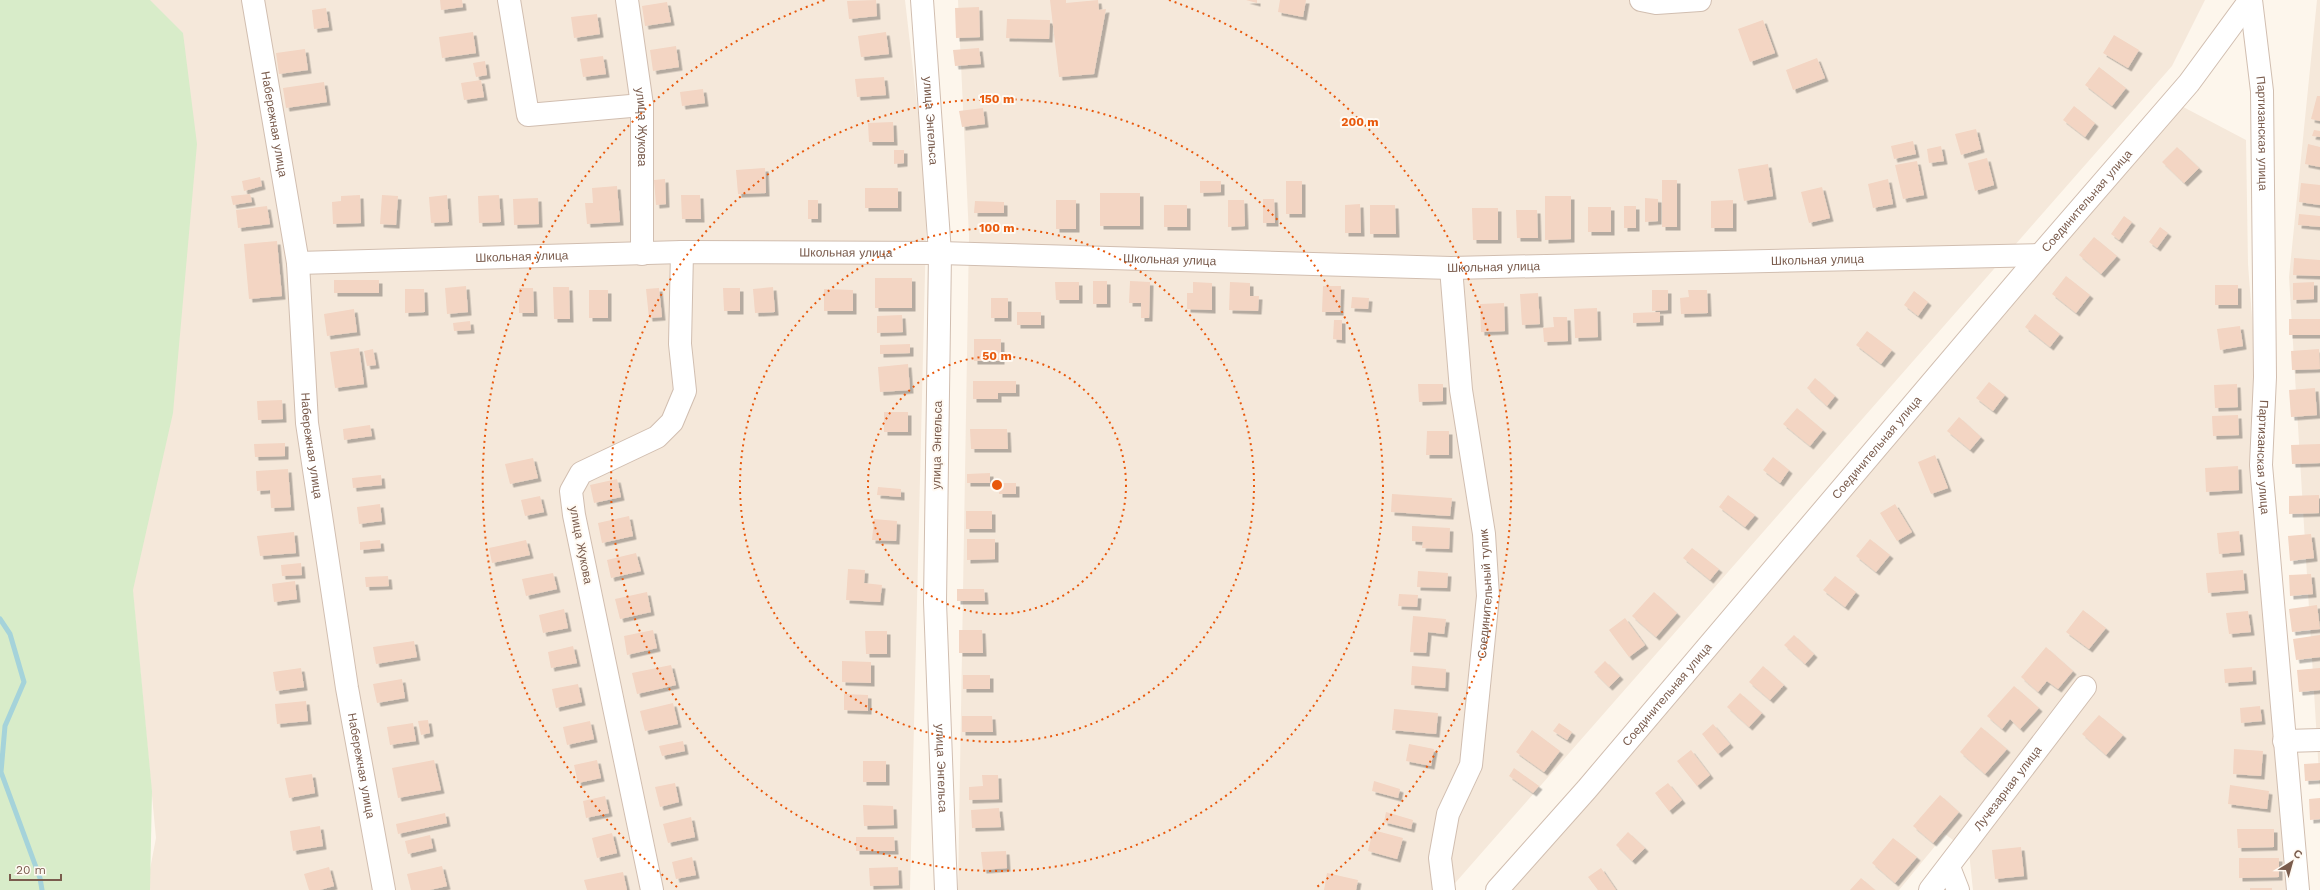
<svg xmlns="http://www.w3.org/2000/svg" width="2320" height="890" font-family="'Work Sans',sans-serif">
  <style>
    .residential { fill: #f5e8da }
    .green { fill: #d8ecc9 }
    .lines { fill: none; stroke-linecap: round; stroke-linejoin: round }
    .stream { stroke: #a5d3da; stroke-width: 5 }
    .building { fill: #f3d5c3; filter: url(#shadow) }
    .minor-casing { stroke: #d1beb0; stroke-width: 24 }
    .minor { stroke: #fff; stroke-width: 22 }
    .ring { fill: none; stroke: #e8590c; stroke-width: 2; stroke-dasharray: 2 4 }
    .labels { text-anchor: middle; dominant-baseline: central; stroke-width: 4; stroke-linejoin: round; paint-order: stroke }
    .street-label { font-size: 12px; fill: #7a5c4d; stroke: #fffaf3 }
    .centre { fill: #e8590c; stroke: #fffaf3; stroke-width: 2 }
    .ring-label { font-size: 12px; text-anchor: middle; font-weight: bold; fill: #e8590c; stroke: #fffaf3; stroke-width: 4; stroke-linejoin: round; paint-order: stroke }
  </style>
  <defs>
    <filter id="shadow"><feDropShadow dx="3.5" dy="3.5" stdDeviation="0" flood-color="#0004"/></filter>
  </defs>
  <rect width="100%" height="100%" fill="#fdf6ec"/>
  <path class="residential" d="M77,0H905L927,191L910,890H146L156,838Z
    M958,0H2205L2172,66L1449,890H958L969,236Z
    M2317,0H2320V791L2289,277Z
    M2168,99L2246,140L2248,264L2295,890H1973L1969,852L1945,834L1899,890H1503Z"/>
  <path class="green" d="M0,0H150L183,33L197,144L173,413L133,590L152,791L150,890H0Z"/>
  <g class="lines">
    <path class="stream" d="M0,619L10,634L24,682L5,726L1,772L40,878L42,890"/>
  </g>
  <path class="building" d="M440,0H462L463,7L441,10Z
    M876,0L877,16L849,19L847,1Z
    M1050,0H1066V3L1098,0L1099,10L1106,9L1094,74L1059,77Z
    M1246,0H1257V3Z
    M1280,0H1306L1303,17L1278,12Z
    M667,2L671,22L645,26L642,6Z
    M979,7L980,37L956,38L955,8Z
    M326,8L329,27L314,29L312,10Z
    M597,14L600,34L574,38L571,17Z
    M1007,19L1050,20L1049,39L1006,38Z
    M1763,20L1775,53L1750,62L1738,29Z
    M473,32L476,53L442,58L439,37Z
    M886,32L889,54L861,57L858,36Z
    M2114,35L2139,50L2128,68L2103,53Z
    M676,46L679,67L653,71L650,50Z
    M979,48L981,64L955,66L953,50Z
    M305,49L308,70L279,74L276,53Z
    M603,56L606,74L583,77L580,59Z
    M1817,58L1825,78L1793,90L1786,70Z
    M485,61L487,75L476,77L473,63Z
    M2099,67L2126,88L2112,106L2085,85Z
    M884,77L886,95L857,97L855,79Z
    M481,80L484,97L464,100L461,83Z
    M324,82L327,102L286,108L283,88Z
    M703,89L705,103L682,106L680,92Z
    M2317,96H2320V121L2311,119Z
    M2074,106L2095,123L2085,137L2063,120Z
    M983,108L985,124L962,127L959,111Z
    M893,122L894,142H869L868,123Z
    M1976,129L1981,149L1961,155L1955,134Z
    M2314,130L2320,131V137L2312,136Z
    M1913,141L1916,154L1894,159L1891,146Z
    M2308,144L2320,147V167L2305,164Z
    M1941,146L1944,161L1929,163L1927,149Z
    M2177,147L2199,168L2184,183L2162,162Z
    M894,150H904V163L894,164Z
    M1987,158L1994,185L1975,191L1968,163Z
    M1917,161L1924,195L1903,199L1895,165Z
    M1768,164L1773,196L1744,201L1738,169Z
    M765,168L766,193L738,194L736,170Z
    M260,177L262,186L244,191L242,181Z
    M665,179L666,204L656,205L654,180Z
    M1888,179L1893,204L1873,208L1868,184Z
    M1662,180H1677V227H1662Z
    M1200,181H1221V192L1200,193Z
    M1286,181H1302V214H1286Z
    M2301,183L2320,185V205L2299,202Z
    M617,186L620,222L587,224L585,203H593L592,188Z
    M1822,187L1830,218L1809,223L1801,192Z
    M865,188H898V208H865Z
    M1100,193H1140V226H1100Z
    M250,194L252,202L233,205L231,196Z
    M360,195L361,223L333,224L332,202L341,201V196Z
    M382,195L398,196L396,225L380,224Z
    M447,195L449,222L431,223L429,197Z
    M499,195L501,222L479,223L478,196Z
    M681,195H700L701,219H682Z
    M1545,196H1571V239L1545,240Z
    M538,198L539,224L514,225L513,199Z
    M1645,198L1658,199V221L1645,222Z
    M1263,199H1274L1275,223H1263Z
    M808,200H818V219H808Z
    M1056,200H1076V229H1056Z
    M1228,200H1244L1245,226L1228,227Z
    M1733,200V228H1711V201Z
    M975,201L1004,202V213H974Z
    M1360,204L1361,233H1345V205Z
    M1164,205H1187V227H1164Z
    M1370,205H1395L1396,234H1370Z
    M267,206L270,224L238,228L236,210Z
    M1624,206H1636V228H1624Z
    M1588,207H1611V232H1588Z
    M1472,208H1498V240H1473Z
    M1516,210H1537L1538,238H1517Z
    M2299,214L2320,216V227L2298,225Z
    M2124,216L2132,222L2119,240L2111,234Z
    M2160,227L2168,233L2157,248L2149,242Z
    M2094,237L2117,256L2101,274L2079,255Z
    M277,241L282,296L249,299L244,244Z
    M2294,258L2320,260V276L2293,275Z
    M2066,276L2090,295L2076,313L2052,294Z
    M875,278H912V308H875Z
    M334,280H379V293H334Z
    M1093,281H1107V304H1093Z
    M1130,281L1150,282L1149,318H1141V303H1129Z
    M1055,282H1079V300H1056Z
    M1193,282L1212,283V310L1187,309V293H1193Z
    M1230,282L1250,283V296H1259L1258,311L1229,310Z
    M2314,282V299L2293,300V283Z
    M2215,285H2238V305H2215Z
    M466,286L468,312L447,314L445,288Z
    M1323,286H1341L1340,312H1322Z
    M553,287H569L570,319H554Z
    M773,287L775,312L755,313L753,289Z
    M519,288H533L534,313H519Z
    M659,288L662,317L649,318L646,289Z
    M723,288H740V311H724Z
    M405,289H424L425,312L405,313Z
    M824,289L853,290V311H824Z
    M589,290H608V318H589Z
    M1652,290H1668V310L1652,311Z
    M1688,290H1707L1708,313L1681,314L1680,298L1689,297Z
    M1914,291L1928,302L1918,316L1904,305Z
    M1538,293L1540,324L1522,325L1520,294Z
    M1352,297L1369,298L1368,309L1351,308Z
    M991,298H1008V318H991Z
    M1504,303L1505,331L1481,332L1480,304Z
    M1597,308L1598,337L1575,338L1574,309Z
    M354,309L357,332L327,336L324,314Z
    M1017,312H1041V325H1017Z
    M1660,312V322L1633,323V313Z
    M2035,314L2060,334L2050,347L2025,327Z
    M902,315L903,332L877,333V316Z
    M1553,317H1567L1568,341L1544,342L1543,328L1554,327Z
    M2289,319H2320V335H2289Z
    M1334,320H1342V340L1333,339Z
    M470,321L471,330L454,331L453,323Z
    M2240,326L2243,346L2220,350L2217,329Z
    M1867,331L1892,350L1881,364L1856,345Z
    M974,339H1001V361H974Z
    M910,344V353L880,354V345Z
    M359,348L364,384L335,388L330,352Z
    M373,349L376,365L367,366L364,351Z
    M2319,349L2320,369L2292,370L2291,351Z
    M908,364L910,390L880,392L878,367Z
    M1815,378L1835,396L1827,406L1807,388Z
    M973,381H1016V393H998V399H973Z
    M1989,382L2005,395L1993,411L1976,398Z
    M1418,384H1443V401L1419,402Z
    M2237,384L2238,407L2215,408L2214,385Z
    M2315,388L2317,415L2291,417L2289,390Z
    M282,400L283,419L258,420L257,401Z
    M1797,408L1823,430L1810,446L1783,424Z
    M884,412H908V432H884Z
    M2238,415L2239,435L2213,436L2212,416Z
    M1959,417L1981,437L1970,450L1947,431Z
    M370,425L372,436L344,440L343,429Z
    M970,429H1007L1008,449H971Z
    M1427,431H1449V455H1426Z
    M285,443V456L255,457L254,444Z
    M2320,444V463L2292,464L2291,445Z
    M1935,455L1948,488L1931,494L1918,462Z
    M1773,457L1789,470L1780,483L1763,470Z
    M533,458L538,478L510,484L505,464Z
    M2238,466L2239,490L2206,492L2205,468Z
    M288,469L291,507L271,508L270,490L257,491L256,471Z
    M990,473V483H967V474Z
    M381,475L382,485L353,488L352,478Z
    M617,479L621,497L594,503L590,485Z
    M999,483H1016V494H999Z
    M878,487L901,489V497L877,495Z
    M1392,494L1452,498L1450,516L1391,512Z
    M1728,495L1755,515L1745,527L1719,507Z
    M2319,495V513L2289,514V496Z
    M540,496L544,512L525,516L521,500Z
    M380,504L382,521L359,524L357,507Z
    M1895,504L1912,532L1897,541L1880,513Z
    M966,511H992V529H966Z
    M629,516L633,536L602,543L598,523Z
    M874,519L897,521L896,541L872,540Z
    M1412,526L1450,528L1449,549L1422,548L1423,542L1412,541Z
    M2239,531L2241,552L2219,554L2217,533Z
    M294,532L296,553L260,556L257,536Z
    M2311,534L2314,558L2290,561L2288,536Z
    M967,539H995V559L967,560Z
    M1870,539L1890,555L1876,572L1856,556Z
    M380,540L381,548L360,550V542Z
    M526,540L530,555L492,563L489,548Z
    M1692,548L1719,569L1710,580L1683,558Z
    M636,553L641,571L611,578L607,560Z
    M301,563L302,575L282,576L281,565Z
    M848,569L865,570L864,583L882,585L880,602L846,600Z
    M2243,570L2245,590L2208,593L2206,573Z
    M1418,571L1448,573L1447,588L1417,587Z
    M553,573L557,589L526,596L522,579Z
    M2311,574L2313,594L2290,596L2289,575Z
    M388,576L389,586L366,587L365,577Z
    M1835,576L1856,592L1845,607L1823,590Z
    M295,581L297,599L274,602L272,584Z
    M957,589H984L985,601H957Z
    M647,592L651,612L620,619L615,599Z
    M1654,592L1677,613L1656,637L1632,616Z
    M1399,594L1418,595L1417,607L1398,606Z
    M2317,605L2320,629L2292,632L2289,609Z
    M564,609L568,628L543,633L539,615Z
    M2083,610L2106,628L2089,649L2066,632Z
    M2248,611L2251,632L2229,634L2226,613Z
    M1413,616L1446,619L1444,634L1428,632L1426,653L1410,652Z
    M1625,618L1645,645L1629,657L1609,630Z
    M653,630L657,648L627,655L624,636Z
    M959,630H982L983,653H959Z
    M865,631H887V654H866Z
    M1794,635L1814,654L1805,664L1784,645Z
    M2320,635V657L2296,660L2293,639Z
    M414,641L417,657L376,664L373,647Z
    M573,646L577,663L551,668L548,652Z
    M2046,647L2073,671L2058,689L2047,681L2038,692L2021,677Z
    M842,661L871,662V683L842,682Z
    M1605,661L1620,676L1609,687L1594,672Z
    M671,665L676,685L637,694L632,673Z
    M1412,666L1446,669L1445,688L1411,685Z
    M1763,666L1784,685L1770,700L1749,682Z
    M2252,667L2253,681L2225,683L2224,669Z
    M301,668L304,687L276,691L273,672Z
    M2320,668V690L2299,692L2297,670Z
    M963,675H990V689H963Z
    M402,679L405,698L377,703L373,684Z
    M578,684L582,702L556,708L552,689Z
    M2014,686L2039,708L2020,729L2010,719L2002,729L1987,716Z
    M1740,693L1762,713L1749,727L1727,707Z
    M844,694L868,695V711L844,710Z
    M306,701L308,721L277,724L275,704Z
    M673,703L678,724L645,731L640,711Z
    M2260,706L2262,721L2241,723L2240,708Z
    M1394,709L1438,713L1436,734L1392,730Z
    M2099,715L2123,735L2106,755L2082,734Z
    M962,716H992L993,732H962Z
    M428,720L430,733L421,735L418,721Z
    M590,721L594,739L567,745L563,727Z
    M413,723L416,741L390,745L387,727Z
    M1559,723L1572,732L1567,740L1553,731Z
    M1713,724L1730,744L1718,754L1702,734Z
    M1981,727L2007,749L1985,774L1960,752Z
    M1532,730L1560,751L1544,772L1516,752Z
    M683,741L685,751L662,756L659,746Z
    M1409,744L1434,749L1431,766L1406,761Z
    M2234,749L2263,751L2261,776L2233,774Z
    M1691,750L1710,775L1697,786L1677,761Z
    M434,760L441,790L398,798L392,768Z
    M597,760L601,778L578,783L574,765Z
    M863,761H886V782H863Z
    M2320,763V780L2305,781L2304,764Z
    M1514,768L1539,786L1533,793L1509,776Z
    M312,774L315,793L289,798L285,778Z
    M982,775H998L999,799L969,800V787L983,786Z
    M1374,781L1400,789L1398,798L1372,791Z
    M675,783L679,802L660,807L655,787Z
    M1668,783L1682,800L1669,811L1655,793Z
    M2230,785L2269,791L2267,809L2228,804Z
    M1940,795L1959,812L1933,843L1913,826Z
    M605,796L609,813L586,818L583,801Z
    M2320,798V819L2310,820L2309,799Z
    M863,805L893,806L894,825L864,826Z
    M999,808L1001,827L972,828L971,810Z
    M1386,812L1413,820L1411,829L1384,822Z
    M445,813L447,823L398,834L396,824Z
    M691,817L695,837L668,843L663,824Z
    M320,826L323,846L293,851L290,831Z
    M2237,829H2274V847L2238,848Z
    M1373,830L1403,838L1397,859L1368,851Z
    M1628,832L1645,848L1632,861L1616,845Z
    M612,833L617,853L597,858L592,838Z
    M430,835L433,848L408,854L405,841Z
    M856,837H894L895,851H856Z
    M1893,838L1917,857L1895,883L1872,863Z
    M2021,847L2024,876L1995,879L1992,850Z
    M1006,851L1007,868L983,870L981,852Z
    M692,857L696,875L676,879L672,862Z
    M2239,858H2279V877L2239,878Z
    M442,866L447,886L430,890H411L407,874Z
    M329,867L334,886L320,890H309L304,874Z
    M898,867L899,885L870,886L869,868Z
    M1601,868L1616,890H1598L1588,877Z
    M623,872L627,890H587L584,880Z
    M1327,873L1358,880L1356,890H1324Z
    M1861,878L1875,890H1850Z
    M2250,888H2272V890H2250Z"/>
  <g class="lines">
    <defs>
      <g id="minor">
        <path id="s1" d="M253,0L298,263L307,423L347,688L384,890"/>
        <path d="M509,0L528,115L642,105"/>
        <path id="s2" d="M627,0L642,105V254"/>
        <path id="s3" d="M922,0L940,253L935,602L946,890"/>
        <path d="M1641,0L1656,3L1700,0"/>
        <path id="s4" d="M2251,0L2262,91L2265,377L2261,465L2298,890"/>
        <path id="s5" d="M298,263L682,252L940,253L1451,268L2040,255"/>
        <path d="M2284,741L2320,740"/>
        <path d="M1949,867L1958,890"/>
        <path d="M652,890L574,515L571,491L581,473L657,437L672,422L685,391L680,344L682,252"/>
        <path id="s6" d="M1444,890L1440,858L1448,814L1471,765L1488,596L1484,534L1461,390L1451,268"/>
        <path id="s7" d="M1497,890L1587,789L2040,255L2189,83L2250,0"/>
        <path id="s8" d="M1930,890L2085,687"/>
      </g>
    </defs>
    <use href="#minor" class="minor-casing"/>
    <use href="#minor" class="minor"/>
  </g>
  <g class="ring">
    <circle cx="997" cy="485" r="129"/>
    <circle cx="997" cy="485" r="257"/>
    <circle cx="997" cy="485" r="386"/>
    <path d="M677 887A514 514 0 0 1 825 0M1169 0A514 514 0 0 1 1317 887"/>
  </g>
  <g class="labels">
    <g class="street-label">
      <text stroke="none"><textPath href="#s3" startOffset="121">улица Энгельса</textPath></text>
      <text stroke="none"><textPath href="#s1" startOffset="126">Набережная улица</textPath></text>
      <text stroke="none"><textPath href="#s2" startOffset="128">улица Жукова</textPath></text>
      <text stroke="none"><textPath href="#s4" startOffset="134">Партизанская улица</textPath></text>
      <text stroke="none"><textPath href="#s7" startOffset="907">Соединительная улица</textPath></text>
      <text stroke="none"><textPath href="#s5" startOffset="548">Школьная улица</textPath></text>
      <text stroke="none"><textPath href="#s5" startOffset="224">Школьная улица</textPath></text>
      <text stroke="none"><textPath href="#s5" startOffset="872">Школьная улица</textPath></text>
      <text stroke="none"><textPath href="#s5" startOffset="1520">Школьная улица</textPath></text>
      <text stroke="none"><textPath href="#s5" startOffset="1196">Школьная улица</textPath></text>
      <text transform="translate(937 445) rotate(-89)">улица Энгельса</text>
      <text stroke="none"><textPath href="#s1" startOffset="450">Набережная улица</textPath></text>
      <text stroke="none"><textPath href="#s7" startOffset="583">Соединительная улица</textPath></text>
      <text stroke="none"><textPath href="#s4" startOffset="458">Партизанская улица</textPath></text>
      <text transform="translate(581 545) rotate(79)">улица Жукова</text>
      <text stroke="none"><textPath href="#s6" startOffset="303">Соединительный тупик</textPath></text>
      <text stroke="none"><textPath href="#s7" startOffset="259">Соединительная улица</textPath></text>
      <text stroke="none"><textPath href="#s1" startOffset="774">Набережная улица</textPath></text>
      <text stroke="none"><textPath href="#s3" startOffset="769">улица Энгельса</textPath></text>
      <text stroke="none"><textPath href="#s8" startOffset="128">Лучезарная улица</textPath></text>
    </g>
  </g>
  <circle cx="997" cy="485" r="6" class="centre"/>
  <g class="ring-label">
    <text x="997" y="103">150 m</text>
    <text x="1360" y="126">200 m</text>
    <text x="997" y="232">100 m</text>
    <text x="997" y="360">50 m</text>
  </g>
  <g transform="translate(2292 862) rotate(37)" stroke="#fffaf3" stroke-width="3" paint-order="stroke">
  <path d="M0-3L7 15L0 10L-7 15Z" fill="#7a5c4d"/>
  <text y="-6" font-size="11" font-weight="bold" text-anchor="middle" fill="#7a5c4d">С</text>
  </g>
  <path d="M10 874v6h51v-6" fill="none" stroke="#7a5c4d" stroke-width="2"/>
  <text x="16" y="874" font-size="12" fill="#7a5c4d" stroke="#fffaf3" stroke-width="3" paint-order="stroke">20 m</text>
</svg>
